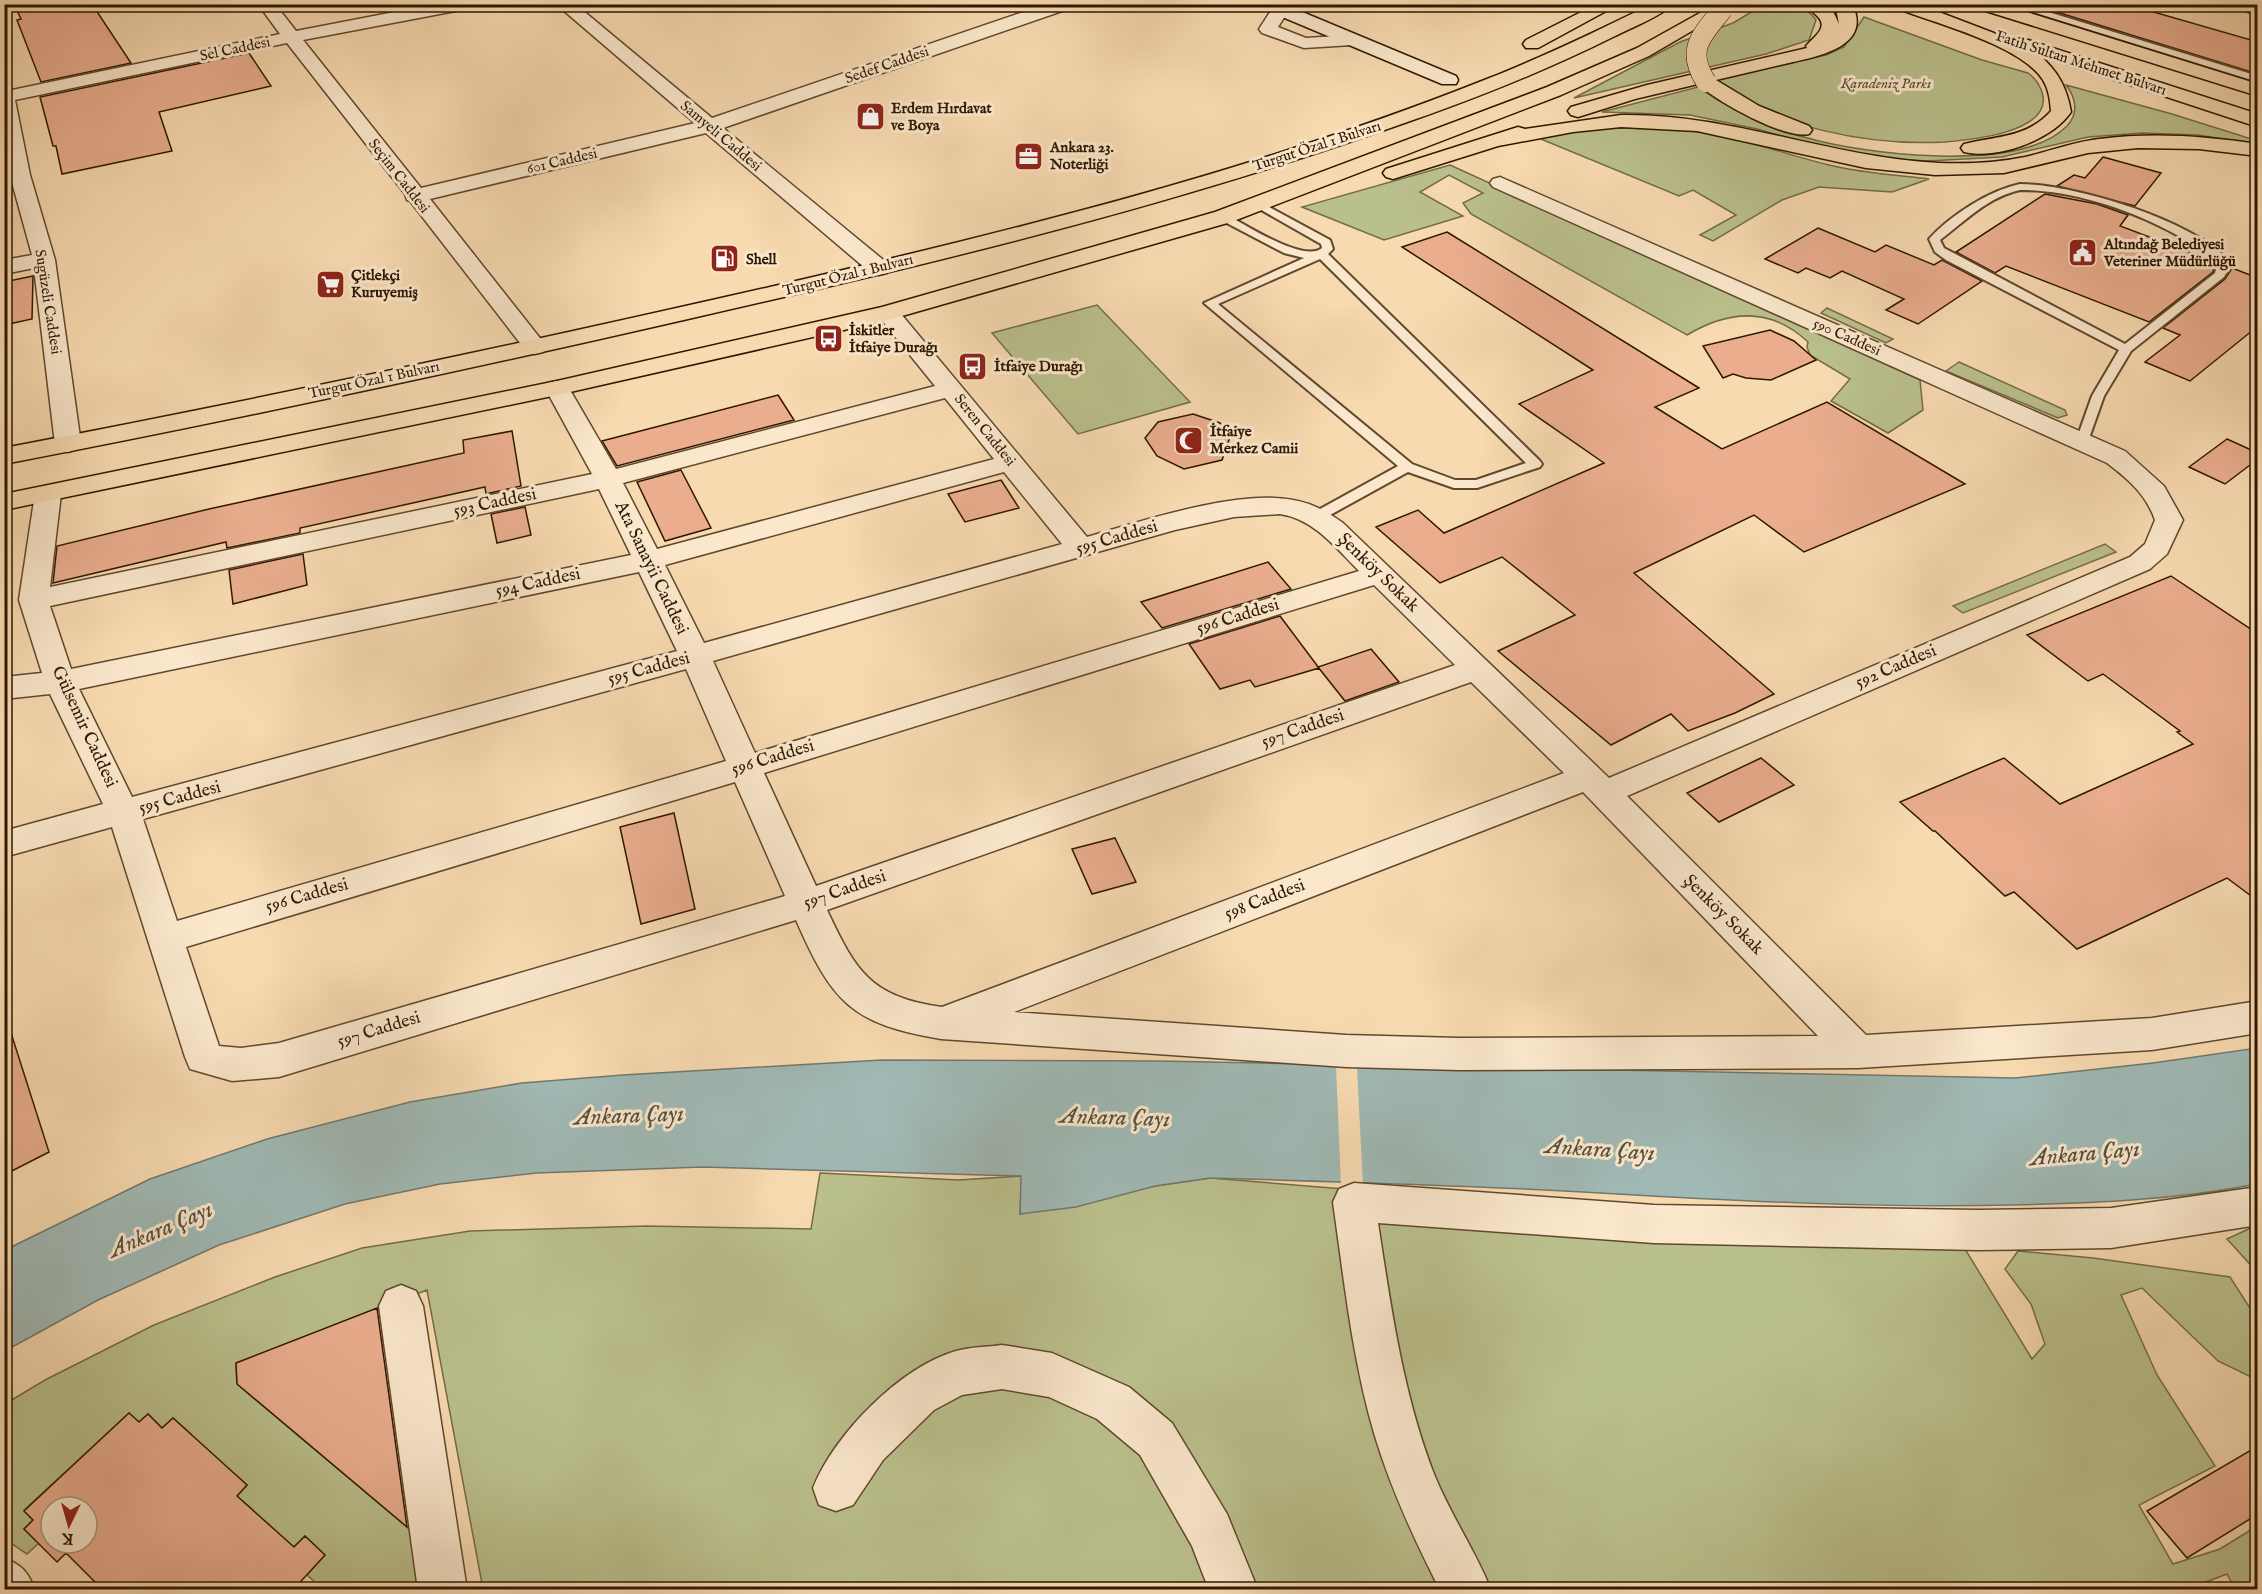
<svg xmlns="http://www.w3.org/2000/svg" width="2262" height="1594" font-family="'IM FELL English',serif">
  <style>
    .green { fill: #bac08d; stroke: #746c46; stroke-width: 1.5 }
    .water { fill: #a0b9b5; stroke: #72786d; stroke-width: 1.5 }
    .pier { fill: #f8dab1 }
    .building { fill: #eaae8f; stroke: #2e1700; stroke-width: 1.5; fill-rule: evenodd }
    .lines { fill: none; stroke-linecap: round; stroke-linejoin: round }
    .lane-casing { stroke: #60482c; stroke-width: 4 }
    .street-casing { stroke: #60482c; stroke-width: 3 }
    .secondary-casing { stroke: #2e1700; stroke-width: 3 }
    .highway-casing { stroke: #2e1700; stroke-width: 3 }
    .lane { fill: #fae7cc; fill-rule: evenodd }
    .street { fill: #fae7cc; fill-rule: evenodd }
    .secondary { fill: #fae7cc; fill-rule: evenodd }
    .highway { fill: #f8dab1; fill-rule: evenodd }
    .highway-bridge-casing { stroke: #2e1700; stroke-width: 21; stroke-linecap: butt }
    .highway-bridge { stroke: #f8dab1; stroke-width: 20 }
    .labels { text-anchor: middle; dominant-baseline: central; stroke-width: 6; stroke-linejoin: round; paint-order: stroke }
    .far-street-label { font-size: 15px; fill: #2e1700; stroke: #fae7cc }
    .far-park-label { font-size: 15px; font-style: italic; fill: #584a2a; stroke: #fae7cc }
    .far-poi-label { font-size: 15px; font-weight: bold; fill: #2e1700; stroke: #fae7cc; text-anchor: start }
    .street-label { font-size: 18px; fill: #2e1700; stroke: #fae7cc }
    .near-water-label { font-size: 24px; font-style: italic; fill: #56503f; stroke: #fae7cc }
  </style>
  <rect width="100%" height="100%" fill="#f8dab1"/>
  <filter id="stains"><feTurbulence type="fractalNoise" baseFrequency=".00333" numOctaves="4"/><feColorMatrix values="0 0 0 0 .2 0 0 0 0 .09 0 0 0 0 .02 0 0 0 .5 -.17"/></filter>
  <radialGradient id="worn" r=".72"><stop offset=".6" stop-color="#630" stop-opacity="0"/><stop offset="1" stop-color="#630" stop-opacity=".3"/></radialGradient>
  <path class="green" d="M1763,5C1784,5 1803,1 1816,20L1809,40L1766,54L1574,98L1680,42L1733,23Z
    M1864,17L1982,60L2028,73C2035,78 2041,87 2043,96C2049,133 1969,140 1945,142C1872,146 1773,129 1717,80L1826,55L1844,47Z
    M2066,85L2172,114L2258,141L2255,144L2198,135L2142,133L2088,137L2002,157L1927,161L1880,158L1806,143L1757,129L1690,115L1602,112L1698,87C1735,114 1777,132 1823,142C1880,155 2022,172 2067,126C2079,113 2076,98 2066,85Z
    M1587,128C1627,128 1667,127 1706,133C1748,140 1788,155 1829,165C1862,173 1895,175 1929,179L1892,192L1819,187L1782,200L1713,241L1700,235L1736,215L1693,190L1679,196L1536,137Z
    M1450,165L1920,380L1923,410L1888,433L1831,401L1850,379L1810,355L1807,347L1808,342C1771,307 1729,310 1687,335L1471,214L1463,203L1483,193L1449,175L1420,192L1463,216L1384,240L1302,207Z
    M1097,305L1190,402L1078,434L992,333Z
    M1827,308L1893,339L1886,343L1821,313Z
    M1959,362L2065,410L2067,415L2058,418L1946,371Z
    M2105,544L2116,552L1963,613L1953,606Z
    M820,1173L958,1180L1022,1176L1020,1214L1155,1186L1210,1178L1480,1200L1945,1216L2032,1359L2045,1344L2031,1304L2005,1269L2018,1251L2093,1258L2230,1277L2257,1319V1375L2251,1377L2218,1361L2142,1288L2121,1295L2157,1375L2215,1466L2139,1505L2173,1564L2220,1549L2257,1526V1589H2235L2227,1574L2185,1590L483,1589L427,1290L236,1363L237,1384L413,1532L417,1589H323L307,1575L325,1555L305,1536L294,1547L245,1518L253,1510L237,1496L247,1485L229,1469L210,1487L172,1453L191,1434L173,1418L162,1428L148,1414L139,1422L129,1413L24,1510L33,1520L24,1529L39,1543L27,1554L5,1539V1404L45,1380L154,1325L275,1277L362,1248L470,1231L647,1226L811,1229Z
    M2257,1225V1272L2227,1239Z"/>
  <path class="water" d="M2257,1048V1184C2176,1200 2094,1203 2011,1205C1874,1208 1737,1201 1600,1193C1470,1185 1340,1182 1210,1178L1155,1186L1076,1207L1020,1214L1021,1176L703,1167L536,1173L440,1184L345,1204L219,1245L98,1300L5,1351V1250L150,1179L267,1139L410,1102L522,1083L623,1075L882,1060L1157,1061L2015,1078L2153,1063Z"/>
  <path class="pier" d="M1336,1066L1357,1067L1363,1186H1341Z"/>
  <path class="building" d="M14,4H92L131,63L41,82L17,20L21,19Z
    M2050,4H2126L2258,42V74L2050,10Z
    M249,53L271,86L159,112L172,151L62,174L56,146H53L40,97Z
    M2103,157L2161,173L2135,206L2057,186L2074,175L2085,178Z
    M2045,194L2097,204L2128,215L2120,226L2213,261L2215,263L2213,272L2149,322L2006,266L1995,273L1956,252Z
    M1818,228L1875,252L1886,245L1934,265L1942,260L1982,281L1918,324L1886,310L1904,299L1842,271L1830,278L1806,268L1798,273L1765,259Z
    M1447,232L1699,388L1655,407L1722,449L1827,402L1965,484L1804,552L1754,515L1634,573L1774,694L1735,713L1688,731L1671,714L1611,745L1498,651L1575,615L1502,557L1440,583L1376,527L1418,510L1444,533L1604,463L1519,404L1593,370L1402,247Z
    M2232,268L2258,278V326L2190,381L2145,362L2180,335L2163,328L2225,279Z
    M33,276L32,319L4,325V282Z
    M1770,330L1794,341L1816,360L1771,380L1746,378L1733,374L1723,378L1703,346Z
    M778,395L794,420L617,466L602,441Z
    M1193,414L1220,423L1230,437L1222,460L1184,469L1157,456L1145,438L1158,422Z
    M512,431L521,486L486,494L485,487L300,528V533L227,548L226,542L53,583L57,546L209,509L464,453L463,440Z
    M2227,439L2258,453V459L2225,484L2189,467Z
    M681,470L711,528L665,541L637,482Z
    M1001,480L1019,508L965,522L948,494Z
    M525,507L531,535L497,543L491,514Z
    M303,554L307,585L233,604L229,570Z
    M1268,562L1291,589L1162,628L1141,602Z
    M2171,576L2258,634V901L2227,878L2077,949L2014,892L2005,896L1935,831H1933L1900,802L2004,758L2060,804L2193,744L2177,732L2180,731L2103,674L2088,681L2027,635Z
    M1280,616L1319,668L1255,687L1250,680L1220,689L1189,644Z
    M1371,649L1399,682L1345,701L1318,667Z
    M1761,758L1794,785L1719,822L1687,793Z
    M674,813L695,909L641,924L620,827Z
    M1115,838L1136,882L1092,894L1072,849Z
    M11,1033L49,1152L4,1175V1034Z
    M377,1308L407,1527L237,1384L236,1363Z
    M129,1413L139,1422L148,1414L162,1428L173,1418L247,1485L237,1496L294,1547L305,1536L325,1555L293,1590H103L66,1553L57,1562L24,1529L33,1520L24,1511ZM51,1507H87V1543H51Z
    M2258,1446V1514L2187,1558L2147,1511Z"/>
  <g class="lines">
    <defs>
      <path id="lane" d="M2007,4H2022L2258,76V82Z
        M2020,184C2073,184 2193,220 2229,261L2230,267L2224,277L2131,351L2104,396L2088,441L2082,445L2076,441L2092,396L2119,350L1946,260L1935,252L1929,239C1951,215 1988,191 2020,184ZM2020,190C2085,190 2167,222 2218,262L2215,273L2125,344L1944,248L1940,240C1965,221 1988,197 2020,190Z
        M1260,202L1330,240L1333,249L1328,254L1540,461L1542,464L1540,467L1477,488H1454L1408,472L1321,520H1311L1309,517L1311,514L1398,466L1204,303L1304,258L1284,253L1219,219V215H1227C1246,225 1304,263 1322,248L1321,244L1256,207V203ZM1320,259L1526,463L1476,480H1455L1412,464L1218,304Z"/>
      <path id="street" d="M258,4H275L296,31L436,4H474L466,9L303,40L421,188L695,123L556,4H575L712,118L1047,4H1073L1071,8L723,128L887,263L890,268L887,273L879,275L871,273L706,133L430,199L547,347L543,352L535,354L527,352L410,201L407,200L405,194L287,43L15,100L30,175L55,260L81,444L77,449L68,452L59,449L55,444L34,268L4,274V260L32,255L10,175L4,146V86L12,90L280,34Z
        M1280,5L1286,6L1289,10L1278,27L1306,38L1352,35L1358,36L1361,40L1358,44L1352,45L1304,48L1262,33L1259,29L1274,6Z
        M1500,177L2125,451L2164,486L2183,520L2167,554L2150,569L1627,796L1866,1035L2152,1018L2258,1001V1033L2152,1050L1858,1068L1459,1070L1346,1067L941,1039C851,1024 832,1002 796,920L279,1077L232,1081L190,1069L185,1057L112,827L4,857V831L103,804L50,694L4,699V677L42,673L19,600L35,494L38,488L48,486L58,488L61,494L50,587L592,474L545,388L548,383L557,381L566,383L616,469L935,386L876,313L880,308L888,306L896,308L1087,537C1142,521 1238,489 1293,500C1312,503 1328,512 1343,523L1609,778L2130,557L2145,544L2155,520C2146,494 2128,479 2107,463L1493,187L1490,183L1493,179ZM945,398L994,459L657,549L623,483ZM1004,472L1062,544L704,643L665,565ZM599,489L631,555L71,669L50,606ZM1280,514C1314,519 1336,548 1359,571L755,753L713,661L1175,530L1234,517ZM639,572L677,651L132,797L79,689ZM1374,585L1455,665L816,886L764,773ZM686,669L726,761L177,921L143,819ZM1471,682L1564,773L942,1007C871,997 856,972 827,910ZM735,782L785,896L279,1043L241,1048L219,1046L186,947ZM1583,792L1818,1036L1459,1038L1346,1035L1014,1012Z
        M1354,1183L1654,1205L1978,1210L2111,1208L2258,1187V1225L2111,1248L1978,1250L1654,1243L1378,1223C1391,1308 1403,1394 1434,1474C1450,1514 1475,1550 1491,1590H1440C1414,1539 1390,1487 1374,1433C1352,1358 1344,1279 1333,1202L1339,1189Z
        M401,1285L416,1291L423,1306L467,1590H418L379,1306L386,1291Z
        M1002,1345L1052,1353L1129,1387L1172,1423L1227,1514L1258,1590H1209L1192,1546L1140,1455L1097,1419L1049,1397L1002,1389L962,1395L934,1410L883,1460L853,1505L836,1511L819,1505L813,1488C835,1434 899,1368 956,1351C970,1347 987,1347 1002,1345Z
        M4,1558C22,1565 28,1572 35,1590H4Z"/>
      <path id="secondary" d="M1259,4H1283L1456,76L1458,80L1456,84H1442L1261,8Z"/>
      <path id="highway" d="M1597,4H1619L1538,48H1526L1523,44L1526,40Z
        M1652,4H1674C1657,18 1633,27 1613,37C1535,76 1453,107 1370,135C1148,212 917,267 688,319C461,371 233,420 4,464V448C260,399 516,345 770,287C1012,231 1256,171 1487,79C1543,57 1597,31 1652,4Z
        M1716,4H1738L1649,56L1561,95L1231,222L888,320L557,395L4,510V494L557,381L882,307L1215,212L1547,87L1637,48Z
        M1805,4H1825L1833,11L1839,24L1835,4H1852C1875,50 1808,58 1780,65C1759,70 1737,75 1716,80L1759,106L1809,126L1812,130L1809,134C1785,140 1716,101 1698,84L1635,99L1578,117L1571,115L1568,111L1571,107L1647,85L1807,48L1806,46C1812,38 1828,29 1819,18C1815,13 1809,10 1805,4Z
        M1894,4H1918L2012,40L2019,38L2025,39L2258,114V127L2039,55C2058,71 2067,88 2071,112C2052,140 1997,160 1964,152L1961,148L1964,144C1996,136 2027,138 2051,111C2050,100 2049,90 2043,80C2021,45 1934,23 1896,8Z
        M1974,4H2001L2258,84V96L1976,8Z
        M2235,4H2258V15L2237,8Z
        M1621,115C1730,113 1831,158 1939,163C1967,164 1996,163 2025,157C2050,151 2074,142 2099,139C2152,132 2205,136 2258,144V156L2199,149L2138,148L2088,153L2004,173L1935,175L1866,168L1697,131L1621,127L1573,132L1498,146L1393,179L1386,177L1383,173L1386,169L1518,127L1525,129Z"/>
    </defs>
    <use href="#lane" class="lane-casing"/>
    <use href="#street" class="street-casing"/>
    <use href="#secondary" class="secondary-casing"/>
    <use href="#highway" class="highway-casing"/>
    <use href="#lane" class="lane"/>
    <use href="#street" class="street"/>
    <use href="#secondary" class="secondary"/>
    <use href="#highway" class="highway"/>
    <defs>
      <path id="highway-bridge" d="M1706,82C1685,49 1702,35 1723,9"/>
    </defs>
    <use href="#highway-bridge" class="highway-bridge-casing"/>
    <use href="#highway-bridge" class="highway-bridge"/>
  </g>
  <defs>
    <symbol id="shop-square" viewBox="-11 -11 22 22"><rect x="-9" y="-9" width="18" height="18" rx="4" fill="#8f2418" stroke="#fae7cc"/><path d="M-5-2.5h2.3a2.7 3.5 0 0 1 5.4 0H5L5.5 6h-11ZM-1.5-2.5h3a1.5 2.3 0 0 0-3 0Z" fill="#fff"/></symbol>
    <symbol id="office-square" viewBox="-11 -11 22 22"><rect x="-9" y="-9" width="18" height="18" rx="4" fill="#8f2418" stroke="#fae7cc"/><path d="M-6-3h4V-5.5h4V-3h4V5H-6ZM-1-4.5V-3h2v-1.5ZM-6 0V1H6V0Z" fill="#fff"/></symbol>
    <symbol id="civic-square" viewBox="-11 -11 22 22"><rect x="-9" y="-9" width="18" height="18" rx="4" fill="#8f2418" stroke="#fae7cc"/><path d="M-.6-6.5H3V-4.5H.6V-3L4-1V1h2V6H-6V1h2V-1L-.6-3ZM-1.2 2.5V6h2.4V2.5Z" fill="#fff"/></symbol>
    <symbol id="fuel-square" viewBox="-11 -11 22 22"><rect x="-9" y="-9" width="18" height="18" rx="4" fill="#8f2418" stroke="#fae7cc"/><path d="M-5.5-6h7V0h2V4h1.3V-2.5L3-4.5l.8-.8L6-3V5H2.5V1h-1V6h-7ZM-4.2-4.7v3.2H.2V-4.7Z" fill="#fff"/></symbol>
    <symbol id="supermarket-square" viewBox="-11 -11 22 22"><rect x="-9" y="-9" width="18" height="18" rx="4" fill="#8f2418" stroke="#fae7cc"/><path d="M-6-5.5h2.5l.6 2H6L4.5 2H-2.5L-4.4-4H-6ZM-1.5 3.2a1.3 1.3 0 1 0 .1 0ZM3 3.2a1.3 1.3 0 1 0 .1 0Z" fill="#fff"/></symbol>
    <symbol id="bus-square" viewBox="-11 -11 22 22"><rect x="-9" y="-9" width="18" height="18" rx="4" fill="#8f2418" stroke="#fae7cc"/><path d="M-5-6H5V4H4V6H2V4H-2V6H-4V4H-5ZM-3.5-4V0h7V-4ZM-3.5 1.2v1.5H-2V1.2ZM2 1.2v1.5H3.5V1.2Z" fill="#fff"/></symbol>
    <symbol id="mosque-square" viewBox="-11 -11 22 22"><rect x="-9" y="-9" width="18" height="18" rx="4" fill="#8f2418" stroke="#fae7cc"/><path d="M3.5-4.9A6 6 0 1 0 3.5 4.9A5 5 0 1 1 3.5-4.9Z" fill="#fff"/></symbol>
  </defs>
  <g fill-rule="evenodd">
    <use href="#shop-square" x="854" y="100" width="33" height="33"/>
    <use href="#office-square" x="1012" y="140" width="33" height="33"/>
    <use href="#civic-square" x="2066" y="236" width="33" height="33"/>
    <use href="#fuel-square" x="708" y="242" width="33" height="33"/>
    <use href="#supermarket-square" x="314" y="268" width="33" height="33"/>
    <use href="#bus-square" x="812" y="322" width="33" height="33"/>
    <use href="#bus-square" x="956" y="350" width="33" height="33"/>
    <use href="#mosque-square" x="1172" y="424" width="33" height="33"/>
  </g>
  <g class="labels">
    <g class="far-street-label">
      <text transform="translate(235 49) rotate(-12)">Sel Caddesi</text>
      <text transform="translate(2081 63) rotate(18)">Fatih Sultan Mehmet Bulvarı</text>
      <text transform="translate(887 65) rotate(-19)">Sedef Caddesi</text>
      <text transform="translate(721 136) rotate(40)">Samyeli Caddesi</text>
      <text transform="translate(1317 146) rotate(-18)">Turgut Özal 1 Bulvarı</text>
      <text transform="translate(562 161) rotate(-13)">601 Caddesi</text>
      <text transform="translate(399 176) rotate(52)">Seçim Caddesi</text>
      <text transform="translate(848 275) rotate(-14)">Turgut Özal 1 Bulvarı</text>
      <text transform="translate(48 302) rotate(81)">Sugüzeli Caddesi</text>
      <text transform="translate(1847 337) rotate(24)">590 Caddesi</text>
      <text transform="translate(374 380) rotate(-12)">Turgut Özal 1 Bulvarı</text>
      <text transform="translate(985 430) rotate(51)">Seren Caddesi</text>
    </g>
    <g class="far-park-label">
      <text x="1886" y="83">Karadeniz Parkı</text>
    </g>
    <g class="far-poi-label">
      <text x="891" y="108">Erdem Hırdavat<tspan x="891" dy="17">ve Boya</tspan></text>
      <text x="1050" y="147">Ankara 23.<tspan x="1050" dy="17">Noterliği</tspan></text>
      <text x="2104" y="244">Altındağ Belediyesi<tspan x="2104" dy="17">Veteriner Müdürlüğü</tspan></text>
      <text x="746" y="259">Shell</text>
      <text x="351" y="275">Çitlekçi<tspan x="351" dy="17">Kuruyemiş</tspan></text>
      <text x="849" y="330">İskitler<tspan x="849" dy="17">İtfaiye Durağı</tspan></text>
      <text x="994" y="366">İtfaiye Durağı</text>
      <text x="1210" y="431">İtfaiye<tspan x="1210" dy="17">Merkez Camii</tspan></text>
    </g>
    <g class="street-label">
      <text transform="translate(495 503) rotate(-12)">593 Caddesi</text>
      <text transform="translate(1117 538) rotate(-16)">595 Caddesi</text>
      <text transform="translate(651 568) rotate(64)">Ata Sanayii Caddesi</text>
      <text transform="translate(1378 573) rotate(44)">Şenköy Sokak</text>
      <text transform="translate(538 583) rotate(-12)">594 Caddesi</text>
      <text transform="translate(1238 617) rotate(-17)">596 Caddesi</text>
      <text transform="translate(1896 667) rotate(-23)">592 Caddesi</text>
      <text transform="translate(649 669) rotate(-15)">595 Caddesi</text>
      <text transform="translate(84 727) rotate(65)">Gülsemir Caddesi</text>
      <text transform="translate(1303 729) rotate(-19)">597 Caddesi</text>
      <text transform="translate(773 758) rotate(-17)">596 Caddesi</text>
      <text transform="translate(180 798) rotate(-15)">595 Caddesi</text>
      <text transform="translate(845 890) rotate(-19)">597 Caddesi</text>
      <text transform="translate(307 896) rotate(-16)">596 Caddesi</text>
      <text transform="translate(1265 900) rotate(-21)">598 Caddesi</text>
      <text transform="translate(1723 915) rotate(45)">Şenköy Sokak</text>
      <text transform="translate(379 1030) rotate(-17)">597 Caddesi</text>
    </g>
    <g class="near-water-label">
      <text transform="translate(629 1116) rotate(-2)">Ankara Çayı</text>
      <text transform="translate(1115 1118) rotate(2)">Ankara Çayı</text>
      <text transform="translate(1600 1150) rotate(4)">Ankara Çayı</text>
      <text transform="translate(2085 1154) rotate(-5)">Ankara Çayı</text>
      <text transform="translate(161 1230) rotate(-23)">Ankara Çayı</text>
    </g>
  </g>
  <rect width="2262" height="1594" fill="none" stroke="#f8dab1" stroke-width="24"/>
  <rect x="6" y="6" width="2250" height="1582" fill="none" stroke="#2e1700" stroke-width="3"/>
  <rect x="12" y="12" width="2238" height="1570" fill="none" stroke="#2e1700" stroke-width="1.5"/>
  <g transform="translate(69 1525) rotate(185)"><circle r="28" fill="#fae7cc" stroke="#a8947a" stroke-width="1.5"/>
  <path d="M0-4.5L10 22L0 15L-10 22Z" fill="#8f2418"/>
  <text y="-9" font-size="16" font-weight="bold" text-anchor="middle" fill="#2e1700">K</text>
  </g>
  <rect width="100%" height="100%" filter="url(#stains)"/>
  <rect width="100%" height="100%" fill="url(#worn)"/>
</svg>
